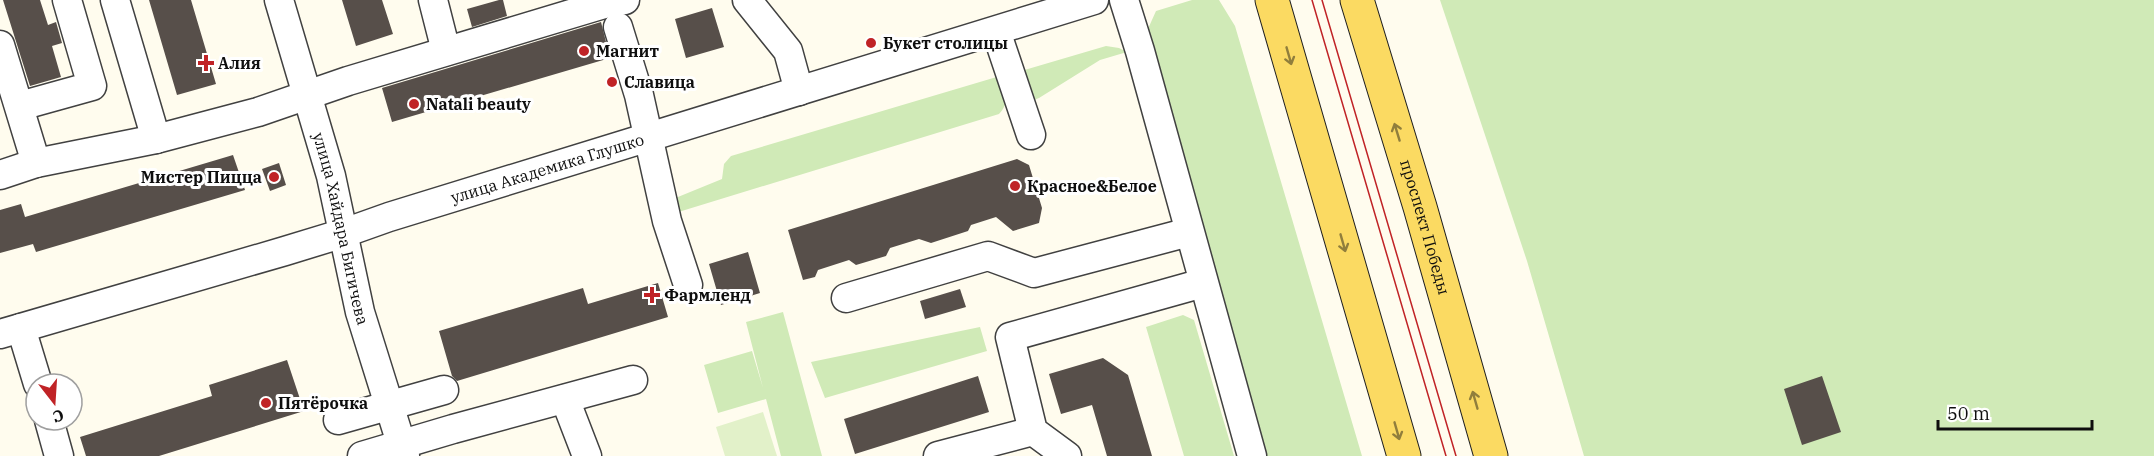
<svg xmlns="http://www.w3.org/2000/svg" width="2154" height="456" font-family="'IBM Plex Serif',serif">
  <style>
    .green { fill: #d0eab7 }
    .pitch { fill: #e2f1c9 }
    .building { fill: #574f4a }
    .lines { fill: none; stroke-linecap: round; stroke-linejoin: round }
    .minor-casing { stroke: #414141; stroke-width: 31 }
    .major-casing { stroke: #1f1f1f; stroke-width: 35 }
    .minor { stroke: #fff; stroke-width: 28 }
    .major { stroke: #fbda62; stroke-width: 33 }
    .tram { stroke: #c02326; stroke-width: 1.5 }
    .oneway { stroke: #907e3c }
    .poi-dot { fill: #c02326; stroke: #fff; stroke-width: 2 }
    .labels { text-anchor: middle; dominant-baseline: central; stroke-width: 6; stroke-linejoin: round; paint-order: stroke }
    .poi-label { font-size: 16px; font-weight: bold; fill: #0e0e0e; stroke: #fff; text-anchor: start }
    .street-label { font-size: 16px; fill: #0e0e0e; stroke: #fff }
  </style>
  <rect width="100%" height="100%" fill="#fffcee"/>
  <path class="green" d="M1192,0H1219L1235,26L1362,456H1265L1147,31L1156,11Z
    M1440,0H2154V456H1584L1527,261Z
    M1106,46L1119,48L1127,52L1100,60L1039,98L1029,102L1014,73Z
    M1000,76C1005,91 1011,101 999,114L672,214L673,199L722,179L724,164L731,156Z
    M783,312L822,456H781L766,399L718,413L704,365L752,351L763,388L746,322Z
    M1183,315L1194,320L1234,456H1184L1146,327Z
    M980,327L987,351L825,398L811,362Z"/>
  <path class="pitch" d="M763,412L777,456H725L716,427Z"/>
  <path class="building" d="M3,0H40L48,25L56,22L62,43L52,46L61,77L30,86Z
    M149,0H191L216,84L177,95Z
    M342,0H382L393,34L356,46Z
    M499,0H503L507,16L472,27L467,9Z
    M712,8L724,47L686,58L675,19Z
    M601,22L610,58L392,122L382,88Z
    M233,155L245,190L36,252L33,244L0,253V210L21,204L25,217Z
    M1017,159L1029,165L1042,208L1039,223L1013,231L996,217L971,225L968,231L931,243L919,239L890,248L886,256L856,265L849,260L818,270L815,277L803,280L788,230Z
    M279,163L286,185L270,191L262,169Z
    M748,252L760,293L721,305L709,264Z
    M658,283L668,317L457,381L452,376L439,331L583,288L588,304Z
    M960,289L966,307L925,319L920,301Z
    M1103,358L1128,375L1152,456H1107L1092,405L1061,414L1049,374Z
    M287,360L304,411L159,456H86L80,437L212,396L209,385Z
    M978,376L989,412L855,454L844,419Z
    M1822,376L1841,432L1802,445L1784,389Z"/>
  <g class="lines">
    <defs>
      <g id="minor">
        <path d="M115,0L156,139"/>
        <path id="s1" d="M279,0L331,176L360,312L405,456"/>
        <path d="M433,0L446,51"/>
        <path d="M747,0L788,51L799,91"/>
        <path d="M1124,0L1140,51L1252,456"/>
        <path d="M618,27L639,95L667,221L688,285"/>
        <path d="M996,31L1031,135"/>
        <path d="M0,45L36,163"/>
        <path d="M20,106L92,86L67,0"/>
        <path d="M0,175L36,163L156,139L258,112L348,81L604,4L625,0"/>
        <path d="M846,298L988,256L1034,273L1189,232"/>
        <path d="M21,328L38,384"/>
        <path id="s2" d="M0,334L285,251L344,233L389,217L1094,0"/>
        <path d="M565,399L587,456"/>
        <path d="M49,420L59,456"/>
        <path d="M338,420L444,390"/>
        <path d="M362,456L453,429L633,380"/>
        <path d="M938,456L1033,431"/>
        <path d="M1067,456L1033,431L1010,337L1203,283"/>
      </g>
      <g id="major">
        <path d="M1272,0L1404,456"/>
        <path id="s3" d="M1357,0L1420,207L1491,456"/>
      </g>
    </defs>
    <use href="#minor" class="minor-casing"/>
    <use href="#major" class="major-casing"/>
    <use href="#minor" class="minor"/>
    <use href="#major" class="major"/>
    <path class="tram" d="M1312,0L1446,456
      M1322,0L1456,456"/>
  </g>
  <defs><path id="oneway-shaft" d="M-6 0H5M1.5-3L5.5 0L1.5 3" fill="none" stroke-width="1.6" stroke-linecap="round" stroke-linejoin="round" transform="scale(1.5)"/></defs>
  <g class="oneway">
    <use href="#oneway-shaft" transform="translate(1289 56) rotate(74)"/>
    <use href="#oneway-shaft" transform="translate(1397 132) rotate(-107)"/>
    <use href="#oneway-shaft" transform="translate(1343 243) rotate(74)"/>
    <use href="#oneway-shaft" transform="translate(1475 400) rotate(-106)"/>
    <use href="#oneway-shaft" transform="translate(1397 431) rotate(74)"/>
  </g>
  <g class="poi-dot">
    <circle cx="871" cy="43" r="6"/>
    <circle cx="584" cy="51" r="6"/>
    <path d="M203 54h6v6h6v6h-6v6h-6v-6h-6v-6h6z"/>
    <circle cx="612" cy="82" r="6"/>
    <circle cx="414" cy="104" r="6"/>
    <circle cx="274" cy="177" r="6"/>
    <circle cx="1015" cy="186" r="6"/>
    <path d="M649 286h6v6h6v6h-6v6h-6v-6h-6v-6h6z"/>
    <circle cx="266" cy="403" r="6"/>
  </g>
  <g class="labels">
    <g class="poi-label">
      <text x="883" y="43">Букет столицы</text>
      <text x="596" y="51">Магнит</text>
      <text x="218" y="63">Алия</text>
      <text x="624" y="82">Славица</text>
      <text x="426" y="104">Natali beauty</text>
      <text x="262" y="177" text-anchor="end">Мистер Пицца</text>
      <text x="1027" y="186">Красное&amp;Белое</text>
      <text x="664" y="295">Фармленд</text>
      <text x="278" y="403">Пятёрочка</text>
    </g>
    <g class="street-label">
      <text stroke="none"><textPath href="#s2" startOffset="572">улица Академика Глушко</textPath></text>
      <text stroke="none"><textPath href="#s3" startOffset="237">проспект Победы</textPath></text>
      <text stroke="none"><textPath href="#s1" startOffset="237">улица Хайдара Бигичева</textPath></text>
    </g>
  </g>
  <g transform="translate(54 402) rotate(163)"><circle r="28" fill="#ffffff" stroke="#9f9f9f" stroke-width="1.5"/>
  <path d="M0-4.5L10 22L0 15L-10 22Z" fill="#c02326"/>
  <text y="-9" font-size="16" font-weight="bold" text-anchor="middle" fill="#0e0e0e">С</text>
  </g>
  <path d="M1938 420v9h154v-9" fill="none" stroke="#0e0e0e" stroke-width="3"/>
  <text x="1947" y="420" font-size="18" fill="#0e0e0e" stroke="#ffffff" stroke-width="4.5" paint-order="stroke">50 m</text>
</svg>
